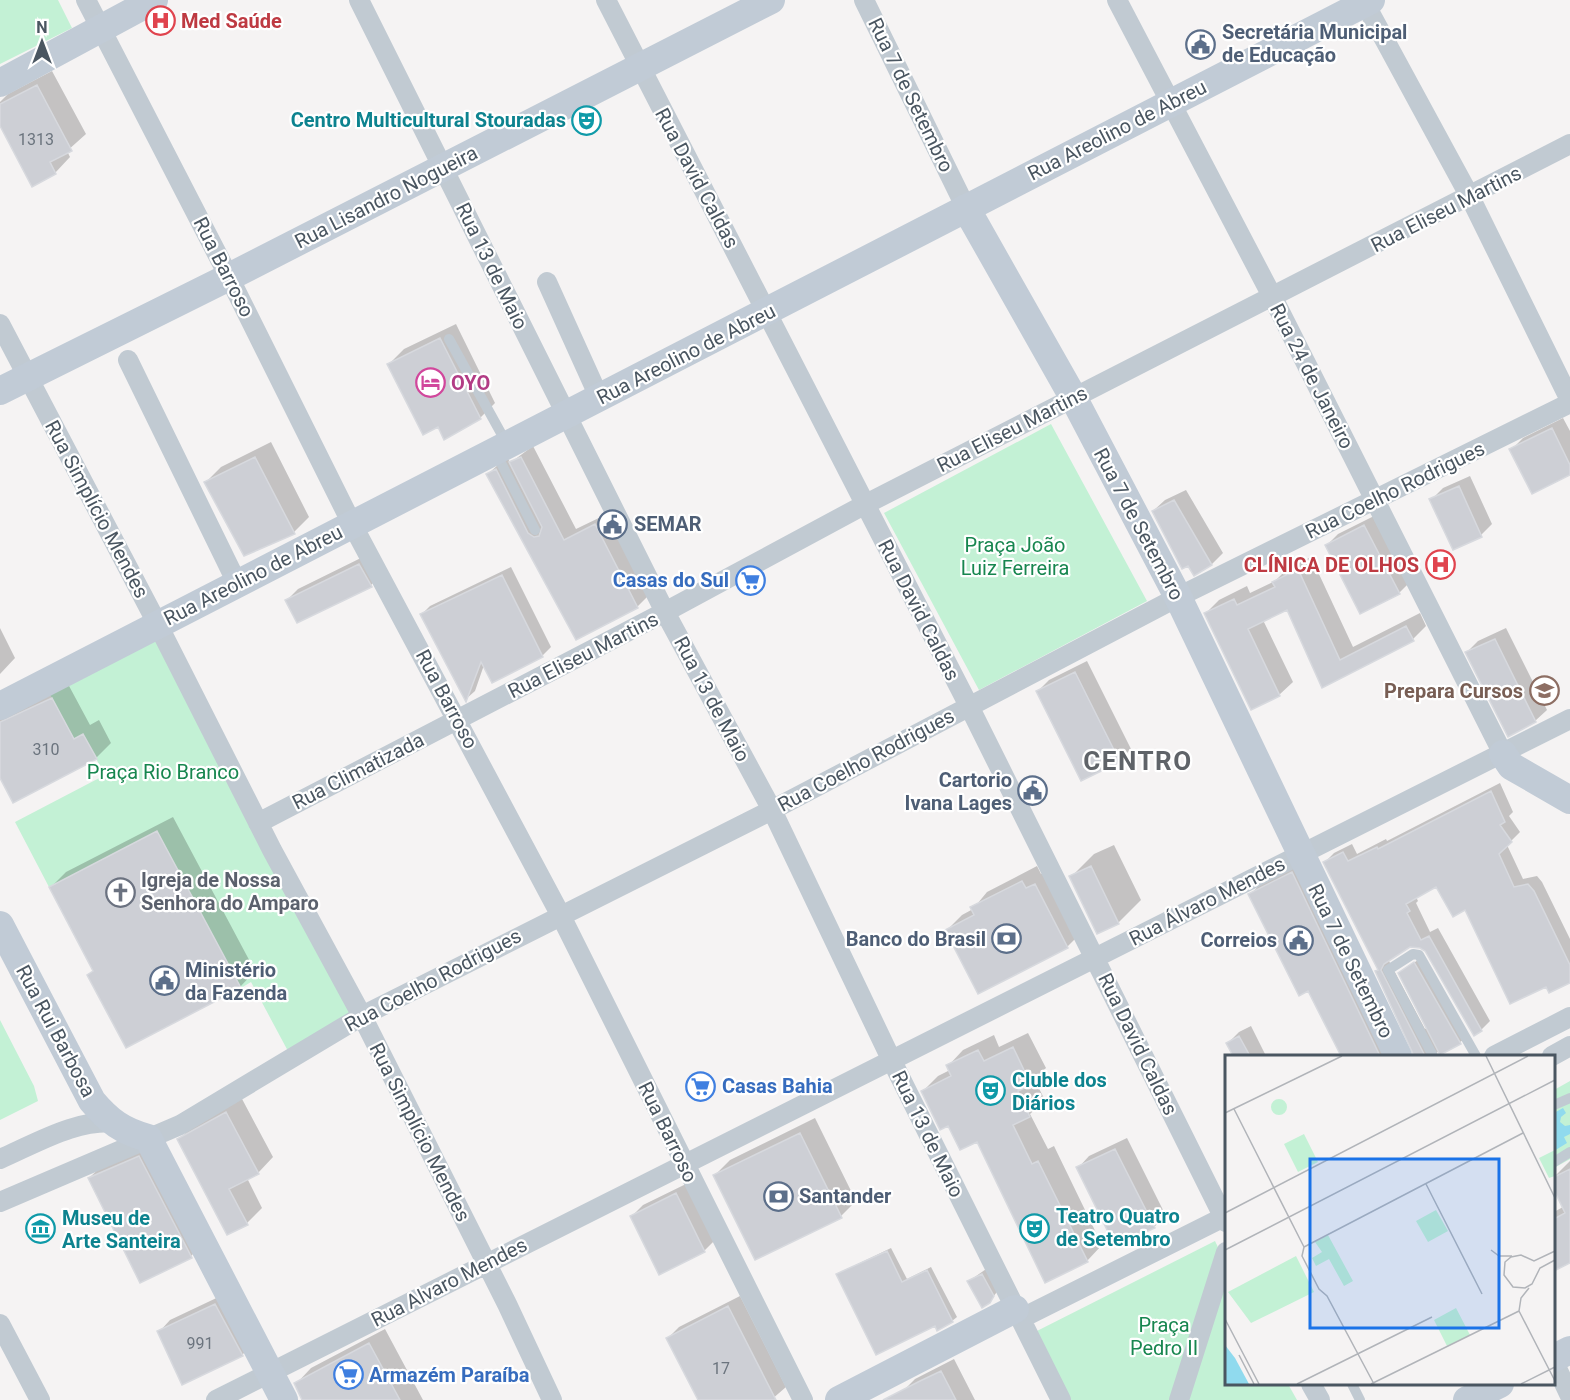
<svg xmlns="http://www.w3.org/2000/svg" width="1570" height="1400" font-family="Roboto,sans-serif">
  <style>
    .green { fill: #c3f1d5 }
    .water { fill: #90daee }
    .shadow { fill: #0003 }
    .building { fill: #cdcfd5; stroke: #d7d9de; stroke-width: 1.5 }
    .lines { fill: none; stroke-linecap: round; stroke-linejoin: round }
    .lane { stroke: #c1cad2; stroke-width: 10 }
    .street { stroke: #c1cad2; stroke-width: 20 }
    .secondary { stroke: #c1cbd6; stroke-width: 28 }
    .labels { text-anchor: middle; dominant-baseline: central; stroke-width: 4.5; stroke-linejoin: round; paint-order: stroke }
    .number-label { font-size: 16px; fill: #6b747e }
    .health-label { font-size: 20px; font-weight: bold; fill: #be3a42; stroke: #fff; text-anchor: start }
    .service-label { font-size: 20px; font-weight: bold; fill: #4e5e75; stroke: #fff; text-anchor: start }
    .street-label { font-size: 20px; fill: #4a5661; stroke: #fff }
    .culture-label { font-size: 20px; font-weight: bold; fill: #0d838f; stroke: #fff; text-anchor: start }
    .hotel-label { font-size: 20px; font-weight: bold; fill: #b23c85; stroke: #fff; text-anchor: start }
    .park-label { font-size: 20px; fill: #17864f; stroke: #fff }
    .shop-label { font-size: 20px; font-weight: bold; fill: #366cbe; stroke: #fff; text-anchor: start }
    .education-label { font-size: 20px; font-weight: bold; fill: #785e54; stroke: #fff; text-anchor: end }
    .worship-label { font-size: 20px; font-weight: bold; fill: #5b616d; stroke: #fff; text-anchor: start }
    .district-label { font-size: 26px; font-weight: bold; letter-spacing: 1.5px; fill: #5f6368; stroke: #fff }
    .inset-road { fill: none; stroke: #b1b4b9; stroke-width: 1.5 }
    .view { fill: #1a73e8; fill-opacity: 0.15; stroke: #1a73e8; stroke-width: 3 }
    .inset-edge { fill: none; stroke: #4a5661; stroke-width: 3 }
  </style>
  <rect width="100%" height="100%" fill="#f5f3f3"/>
  <path class="green" d="M0,0H58L72,28L0,64Z
    M1051,424L1147,601L979,690L884,513Z
    M155,632L356,1012L289,1053L251,982L241,988L157,832L49,887L15,822L105,775L83,735L74,739L47,689Z
    M0,1020L34,1086L38,1101L0,1120Z
    M1570,1081V1159L1554,1168V1090Z
    M1215,1241L1226,1264V1384H1288L1297,1400H1063L1029,1335Z"/>
  <path class="water" d="M1563,1108L1566,1113L1561,1117L1560,1122L1565,1126L1570,1125V1134L1564,1137L1567,1143L1554,1151V1113Z"/>
  <path class="shadow" d="M52,71L86,134L67,151L70,157L55,173L0,123V102L8,94Z
    M456,324L495,403L480,418L438,425L389,364L404,349Z
    M1563,418L1570,431V473L1511,450L1523,438Z
    M271,442L309,517L294,532L244,554L206,482L221,467Z
    M533,446L576,529L607,514L649,595L637,607L576,638L488,474L500,463L508,458L510,463Z
    M1470,476L1492,524L1481,535L1431,500L1443,488Z
    M1186,490L1223,553L1212,564L1195,574L1153,511L1165,500Z
    M1376,515L1410,582L1399,593L1327,545L1338,534Z
    M371,553L382,574L371,585L287,600L298,589Z
    M1311,557L1353,647L1420,613L1426,626L1413,639L1323,686L1287,608L1263,620L1293,682L1279,695L1206,613L1219,600L1247,586L1250,593L1275,581L1287,569Z
    M511,567L551,647L542,656L484,665L475,691L466,699L422,614L430,606Z
    M0,628L15,658L0,674Z
    M1506,628L1547,710L1535,721L1467,652L1478,641Z
    M1087,661L1131,749L1119,761L1038,691L1049,680Z
    M68,684L90,725L99,720L111,743L96,758L0,775V708Z
    M1500,783L1513,812L1509,816L1520,832L1507,845L1523,879L1537,876L1542,882L1570,939V981L1546,985L1465,908L1436,885L1416,897L1418,901L1416,903L1430,932L1438,928L1490,1021L1481,1030L1426,950L1421,946H1408L1389,961L1425,1029L1427,1028L1403,970L1418,960L1463,1040L1441,1055L1439,1051L1433,1056H1416L1379,969L1325,862L1334,853L1352,844L1357,854L1386,839L1387,841Z
    M173,817L255,971L240,987L89,975L94,970L51,887L66,872Z
    M1114,845L1141,900L1118,923L1071,877L1094,854Z
    M1307,858L1408,1056H1343L1309,989L1250,895L1265,879Z
    M1037,866L1041,874L1051,869L1083,931L1067,947L947,930L962,915L973,909L987,892Z
    M1251,1026L1266,1056H1235L1228,1043L1239,1032Z
    M1028,1033L1046,1068L1034,1079L1045,1100L1030,1114L1048,1149L1054,1146L1102,1245L1087,1261L978,1140L949,1124L922,1092L938,1076L950,1070L948,1066L963,1050L994,1035L999,1047Z
    M241,1097L273,1157L258,1173L247,1178L262,1208L247,1223L179,1140L194,1124Z
    M815,1118L856,1201L841,1216L715,1175L730,1160Z
    M1127,1138L1166,1216L1154,1227L1115,1244L1078,1168L1089,1156Z
    M154,1141L206,1241L191,1256L89,1178L105,1163Z
    M1570,1161V1262L1555,1269L1554,1212L1563,1207L1554,1187V1177Z
    M688,1183L715,1240L704,1251L632,1216L643,1205Z
    M891,1248L907,1279L931,1267L957,1317L952,1321L837,1274Z
    M989,1267L1000,1288L989,1302L969,1281Z
    M227,1293L253,1344L242,1355L159,1332L170,1320Z
    M740,1296L786,1387L771,1400H699L668,1338L679,1327Z
    M385,1329L423,1400H304L296,1384L311,1368Z
    M954,1359L975,1400H906L902,1392L915,1379Z"/>
  <path class="building" d="M37,85L72,151L50,162L56,174L32,187L0,126V104Z
    M440,338L481,419L444,440L438,427L423,435L387,364Z
    M1552,428L1570,465V475L1532,494L1509,449Z
    M255,457L295,534L244,556L204,482Z
    M521,457L564,540L595,524L638,608L576,640L486,474L496,469L528,533L534,537L539,536L542,527L509,462Z
    M1459,486L1482,537L1453,550L1429,499Z
    M1174,500L1212,565L1194,576L1188,566L1182,569L1152,511Z
    M1364,525L1400,594L1360,614L1325,545Z
    M359,564L372,587L297,623L285,600Z
    M1298,569L1340,660L1406,626L1414,641L1322,688L1287,610L1248,629L1280,696L1251,710L1204,613L1234,599L1237,605L1275,587L1272,582Z
    M502,575L543,657L492,683L481,662L466,702L420,614Z
    M1495,639L1536,722L1508,737L1465,652Z
    M1075,672L1120,762L1081,781L1036,691Z
    M52,698L74,739L83,734L97,759L13,803L0,778V722Z
    M1491,791L1505,822L1500,825L1512,842L1499,854L1514,887L1528,884L1534,891L1570,965V983L1549,993L1546,987L1510,1004L1465,910L1453,917L1436,887L1406,904L1410,911L1407,913L1421,940L1429,936L1482,1031L1474,1036L1425,951L1420,948L1410,947L1384,964L1381,970L1425,1056H1414L1375,971L1378,970L1323,862L1343,852L1348,861L1377,847L1378,849Z
    M157,831L241,988L126,1048L87,975L93,971L49,887Z
    M1091,866L1119,924L1097,934L1069,876Z
    M1292,872L1380,1056H1341L1308,991L1299,996L1248,894Z
    M1022,881L1026,888L1035,884L1068,948L978,994L945,930L974,915L970,907Z
    M1414,962L1461,1044L1440,1055L1398,973Z
    M1239,1036L1250,1056H1233L1226,1043Z
    M1013,1047L1031,1085L1018,1091L1030,1117L1013,1125L1032,1164L1038,1161L1088,1262L1045,1283L977,1142L960,1150L948,1126L940,1130L921,1091L951,1076L946,1065L978,1050L984,1061Z
    M226,1112L259,1174L229,1189L248,1225L227,1235L177,1139Z
    M800,1133L842,1218L755,1260L713,1175Z
    M1115,1149L1155,1228L1115,1246L1076,1167Z
    M139,1156L192,1258L140,1283L88,1178Z
    M1570,1169V1263L1554,1271V1219L1565,1213L1554,1190V1177Z
    M676,1193L705,1252L659,1275L630,1216Z
    M887,1251L902,1282L927,1270L953,1322L937,1331L935,1326L876,1355L836,1274Z
    M982,1274L994,1296L990,1303L982,1308L967,1281Z
    M215,1304L243,1356L182,1385L157,1331Z
    M728,1306L776,1400H698L666,1338Z
    M369,1343L400,1400H302L294,1383Z
    M941,1371L956,1400H883L920,1381Z"/>
  <g class="lines">
    <path class="lane" d="M449,339L507,444
      M496,453L535,530
      M1433,1056L1388,970L1413,954L1419,955L1476,1056
      M1554,1105L1570,1098
      M1554,1162L1570,1152
      M1352,1384L1360,1400"/>
    <path class="street" d="M86,0L229,277L352,524L560,914L803,1400
      M359,0L665,612L772,810L891,1059L1061,1400
      M606,0L971,710L1226,1222
      M864,0L966,208
      M1117,0L1273,298L1503,754
      M1363,0L1470,197L1570,400
      M547,282L599,397
      M0,324L158,625L272,850L362,1016L507,1304L552,1400
      M128,360L237,583
      M258,823L665,612L864,505L1570,144
      M1494,1056L1570,1017
      M1552,1056L1570,1046
      M0,1159C37,1143 77,1118 119,1123
      M0,1202L180,1125L362,1016L772,810L1178,597L1570,403
      M1020,1319L1224,1217
      M0,1324L40,1400
      M1554,1362L1570,1396
      M1311,1384L1320,1400
      M216,1400L1570,719
      M1179,1400L1226,1252"/>
    <path class="secondary" d="M0,83L154,0
      M966,208L1073,397L1178,597L1398,1056
      M0,391L229,277L771,0
      M0,706L1371,0
      M1503,754L1511,766L1570,800
      M0,925L92,1101C109,1121 122,1131 148,1138L284,1400
      M1554,1358L1570,1350
      M839,1400L1015,1309
      M1467,1400L1500,1384"/>
  </g>
  <defs>
    <symbol id="hospital-ring" viewBox="-11 -11 22 22"><circle r="9.5" fill="#fff" stroke="#e0444e" stroke-width="1.5"/><path d="M-5-5h3v3.5h4V-5h3V5h-3V1.5h-4V5h-3Z" fill="#e0444e"/></symbol>
    <symbol id="civic-ring" viewBox="-11 -11 22 22"><circle r="9.5" fill="#fff" stroke="#5c6f8a" stroke-width="1.5"/><path d="M-.6-6.5H3V-4.5H.6V-3L4-1V1h2V6H-6V1h2V-1L-.6-3ZM-1.2 2.5V6h2.4V2.5Z" fill="#5c6f8a"/></symbol>
    <symbol id="theatre-ring" viewBox="-11 -11 22 22"><circle r="9.5" fill="#fff" stroke="#0f9aa8" stroke-width="1.5"/><path d="M-5-5.5Q0-4 5-5.5V0Q5 5 0 6Q-5 5-5 0ZM-3.3-2.5H-1v1.5H-3.3ZM1-2.5H3.3v1.5H1ZM-2.8 1Q0 5.5 2.8 1Z" fill="#0f9aa8"/></symbol>
    <symbol id="hotel-ring" viewBox="-11 -11 22 22"><circle r="9.5" fill="#fff" stroke="#d1479c" stroke-width="1.5"/><path d="M-6-4.5h1.5V1H6V5H4.5V3h-9V5H-6ZM-4 0a1.8 1.8 0 1 1 3.6 0ZM.5 0V-2.5h3Q6-2.5 6 0Z" fill="#d1479c"/></symbol>
    <symbol id="supermarket-ring" viewBox="-11 -11 22 22"><circle r="9.5" fill="#fff" stroke="#3f7fe0" stroke-width="1.5"/><path d="M-6-5.5h2.5l.6 2H6L4.5 2H-2.5L-4.4-4H-6ZM-1.5 3.2a1.3 1.3 0 1 0 .1 0ZM3 3.2a1.3 1.3 0 1 0 .1 0Z" fill="#3f7fe0"/></symbol>
    <symbol id="school-ring" viewBox="-11 -11 22 22"><circle r="9.5" fill="#fff" stroke="#8d6e63" stroke-width="1.5"/><path d="M0-5L7-2L0 1L-7-2ZM-4 1L0 2.5L4 1V4Q0 6-4 4Z" fill="#8d6e63"/></symbol>
    <symbol id="church-ring" viewBox="-11 -11 22 22"><circle r="9.5" fill="#fff" stroke="#6b7280" stroke-width="1.5"/><path d="M-1.2-6h2.4v3.5h3.3v2.4h-3.3V6h-2.4V-.1h-3.3v-2.4h3.3Z" fill="#6b7280"/></symbol>
    <symbol id="bank-ring" viewBox="-11 -11 22 22"><circle r="9.5" fill="#fff" stroke="#5c6f8a" stroke-width="1.5"/><path d="M-6-4H6V4H-6ZM0-2.3a2.3 2.3 0 1 0 0 4.6a2.3 2.3 0 1 0 0-4.6Z" fill="#5c6f8a"/></symbol>
    <symbol id="museum-ring" viewBox="-11 -11 22 22"><circle r="9.5" fill="#fff" stroke="#0f9aa8" stroke-width="1.5"/><path d="M0-6L6-3V-2H-6V-3ZM-5-1h2V3h-2ZM-1-1h2V3h-2ZM3-1h2V3H3ZM-6 4H6V6H-6Z" fill="#0f9aa8"/></symbol>
  </defs>
  <g fill-rule="evenodd">
    <use href="#hospital-ring" x="144" y="4" width="33" height="33"/>
    <use href="#civic-ring" x="1184" y="28" width="33" height="33"/>
    <use href="#theatre-ring" x="570" y="104" width="33" height="33"/>
    <use href="#hotel-ring" x="414" y="366" width="33" height="33"/>
    <use href="#civic-ring" x="596" y="508" width="33" height="33"/>
    <use href="#hospital-ring" x="1424" y="548" width="33" height="33"/>
    <use href="#supermarket-ring" x="734" y="564" width="33" height="33"/>
    <use href="#school-ring" x="1528" y="674" width="33" height="33"/>
    <use href="#civic-ring" x="1016" y="774" width="33" height="33"/>
    <use href="#church-ring" x="104" y="876" width="33" height="33"/>
    <use href="#bank-ring" x="990" y="922" width="33" height="33"/>
    <use href="#civic-ring" x="1282" y="924" width="33" height="33"/>
    <use href="#civic-ring" x="148" y="964" width="33" height="33"/>
    <use href="#supermarket-ring" x="684" y="1070" width="33" height="33"/>
    <use href="#theatre-ring" x="974" y="1074" width="33" height="33"/>
    <use href="#bank-ring" x="762" y="1180" width="33" height="33"/>
    <use href="#theatre-ring" x="1018" y="1212" width="33" height="33"/>
    <use href="#museum-ring" x="24" y="1212" width="33" height="33"/>
    <use href="#supermarket-ring" x="332" y="1358" width="33" height="33"/>
  </g>
  <g class="labels">
    <g class="number-label">
      <text x="36" y="139">1313</text>
      <text x="46" y="749">310</text>
      <text x="200" y="1343">991</text>
      <text x="721" y="1368">17</text>
    </g>
    <g class="health-label">
      <text x="181" y="21">Med Saúde</text>
      <text x="1419" y="565" text-anchor="end">CLÍNICA DE OLHOS</text>
    </g>
    <g class="service-label">
      <text x="1222" y="32">Secretária Municipal<tspan x="1222" dy="23">de Educação</tspan></text>
      <text x="634" y="524">SEMAR</text>
      <text x="1012" y="780" text-anchor="end">Cartorio<tspan x="1012" dy="23">Ivana Lages</tspan></text>
      <text x="986" y="939" text-anchor="end">Banco do Brasil</text>
      <text x="1277" y="940" text-anchor="end">Correios</text>
      <text x="185" y="970">Ministério<tspan x="185" dy="23">da Fazenda</tspan></text>
      <text x="799" y="1196">Santander</text>
    </g>
    <g class="street-label">
      <text transform="translate(911 95) rotate(64)">Rua 7 de Setembro</text>
      <text transform="translate(1117 130) rotate(-27)">Rua Areolino de Abreu</text>
      <text transform="translate(697 178) rotate(62)">Rua David Caldas</text>
      <text transform="translate(386 197) rotate(-27)">Rua Lisandro Nogueira</text>
      <text transform="translate(1446 209) rotate(-27)">Rua Eliseu Martins</text>
      <text transform="translate(492 266) rotate(64)">Rua 13 de Maio</text>
      <text transform="translate(224 267) rotate(63)">Rua Barroso</text>
      <text transform="translate(686 354) rotate(-27)">Rua Areolino de Abreu</text>
      <text transform="translate(1312 376) rotate(63)">Rua 24 de Janeiro</text>
      <text transform="translate(1012 429) rotate(-27)">Rua Eliseu Martins</text>
      <text transform="translate(1395 490) rotate(-26)">Rua Coelho Rodrigues</text>
      <text transform="translate(97 509) rotate(62)">Rua Simplício Mendes</text>
      <text transform="translate(1139 524) rotate(62)">Rua 7 de Setembro</text>
      <text transform="translate(253 575) rotate(-27)">Rua Areolino de Abreu</text>
      <text transform="translate(919 610) rotate(63)">Rua David Caldas</text>
      <text transform="translate(583 655) rotate(-27)">Rua Eliseu Martins</text>
      <text transform="translate(447 699) rotate(62)">Rua Barroso</text>
      <text transform="translate(712 699) rotate(62)">Rua 13 de Maio</text>
      <text transform="translate(866 760) rotate(-28)">Rua Coelho Rodrigues</text>
      <text transform="translate(358 771) rotate(-27)">Rua Climatizada</text>
      <text transform="translate(1207 901) rotate(-27)">Rua Álvaro Mendes</text>
      <text transform="translate(1351 961) rotate(64)">Rua 7 de Setembro</text>
      <text transform="translate(433 980) rotate(-28)">Rua Coelho Rodrigues</text>
      <text transform="translate(56 1031) rotate(62)">Rua Rui Barbosa</text>
      <text transform="translate(1138 1044) rotate(64)">Rua David Caldas</text>
      <text transform="translate(420 1132) rotate(63)">Rua Simplício Mendes</text>
      <text transform="translate(668 1132) rotate(64)">Rua Barroso</text>
      <text transform="translate(928 1134) rotate(64)">Rua 13 de Maio</text>
      <text transform="translate(449 1282) rotate(-27)">Rua Alvaro Mendes</text>
    </g>
    <g class="culture-label">
      <text x="566" y="120" text-anchor="end">Centro Multicultural Stouradas</text>
      <text x="1012" y="1080">Cluble dos<tspan x="1012" dy="23">Diários</tspan></text>
      <text x="1056" y="1216">Teatro Quatro<tspan x="1056" dy="23">de Setembro</tspan></text>
      <text x="62" y="1218">Museu de<tspan x="62" dy="23">Arte Santeira</tspan></text>
    </g>
    <g class="hotel-label">
      <text x="451" y="383">OYO</text>
    </g>
    <g class="park-label">
      <text x="1015" y="545">Praça João<tspan x="1015" dy="23">Luiz Ferreira</tspan></text>
      <text x="163" y="772">Praça Rio Branco</text>
      <text x="1164" y="1325">Praça<tspan x="1164" dy="23">Pedro II</tspan></text>
    </g>
    <g class="shop-label">
      <text x="729" y="580" text-anchor="end">Casas do Sul</text>
      <text x="722" y="1086">Casas Bahia</text>
      <text x="369" y="1375">Armazém Paraíba</text>
    </g>
    <g class="education-label">
      <text x="1523" y="691">Prepara Cursos</text>
    </g>
    <g class="worship-label">
      <text x="141" y="880">Igreja de Nossa<tspan x="141" dy="23">Senhora do Amparo</tspan></text>
    </g>
    <g class="district-label">
      <text x="1138" y="761">CENTRO</text>
    </g>
  </g>
  <g transform="translate(1225 1055)">
    <rect width="330" height="330" fill="#f5f3f3"/>
    <path d="M46 52a8 8 0 1 1 16 0a8 8 0 1 1-16 0ZM79,79L93,107L73,117L59,89ZM330,95V121L324,123L314,103ZM211,155L223,176L203,187L191,166ZM103,180L128,226L119,231L104,204L91,211L87,203L97,197L90,187ZM71,201L89,237L26,268L3,237ZM231,253L245,280L222,291L209,265Z" fill="#c3f1d5"/>
    <path d="M0,290L10,303L24,329H0Z" fill="#90daee"/>
    <path class="inset-road" d="M261,1L330,143M9,54L79,192L77,201L94,234L102,241L149,329M0,58L117,1M201,129L257,239M0,158L303,1M79,192L298,78M0,195L330,25M266,195L274,201H287M330,196L309,206L296,200L286,202L280,207L279,220L288,232L300,233L307,229L315,213L330,205M294,256L330,326M294,256L296,243L304,233M0,264L34,329M14,300L29,329M72,329L207,262M146,329L294,256M296,329L330,312"/>
    <path class="view" d="M85,104H274V273H85Z"/>
    <rect width="330" height="330" class="inset-edge"/>
  </g>
  <g transform="translate(42 42)" stroke="#ffffff" stroke-width="4.5" paint-order="stroke">
  <path d="M0-4.5L10 22L0 15L-10 22Z" fill="#4a5661"/>
  <text y="-9" font-size="16" font-weight="bold" text-anchor="middle" fill="#4a5661">N</text>
  </g>
</svg>
